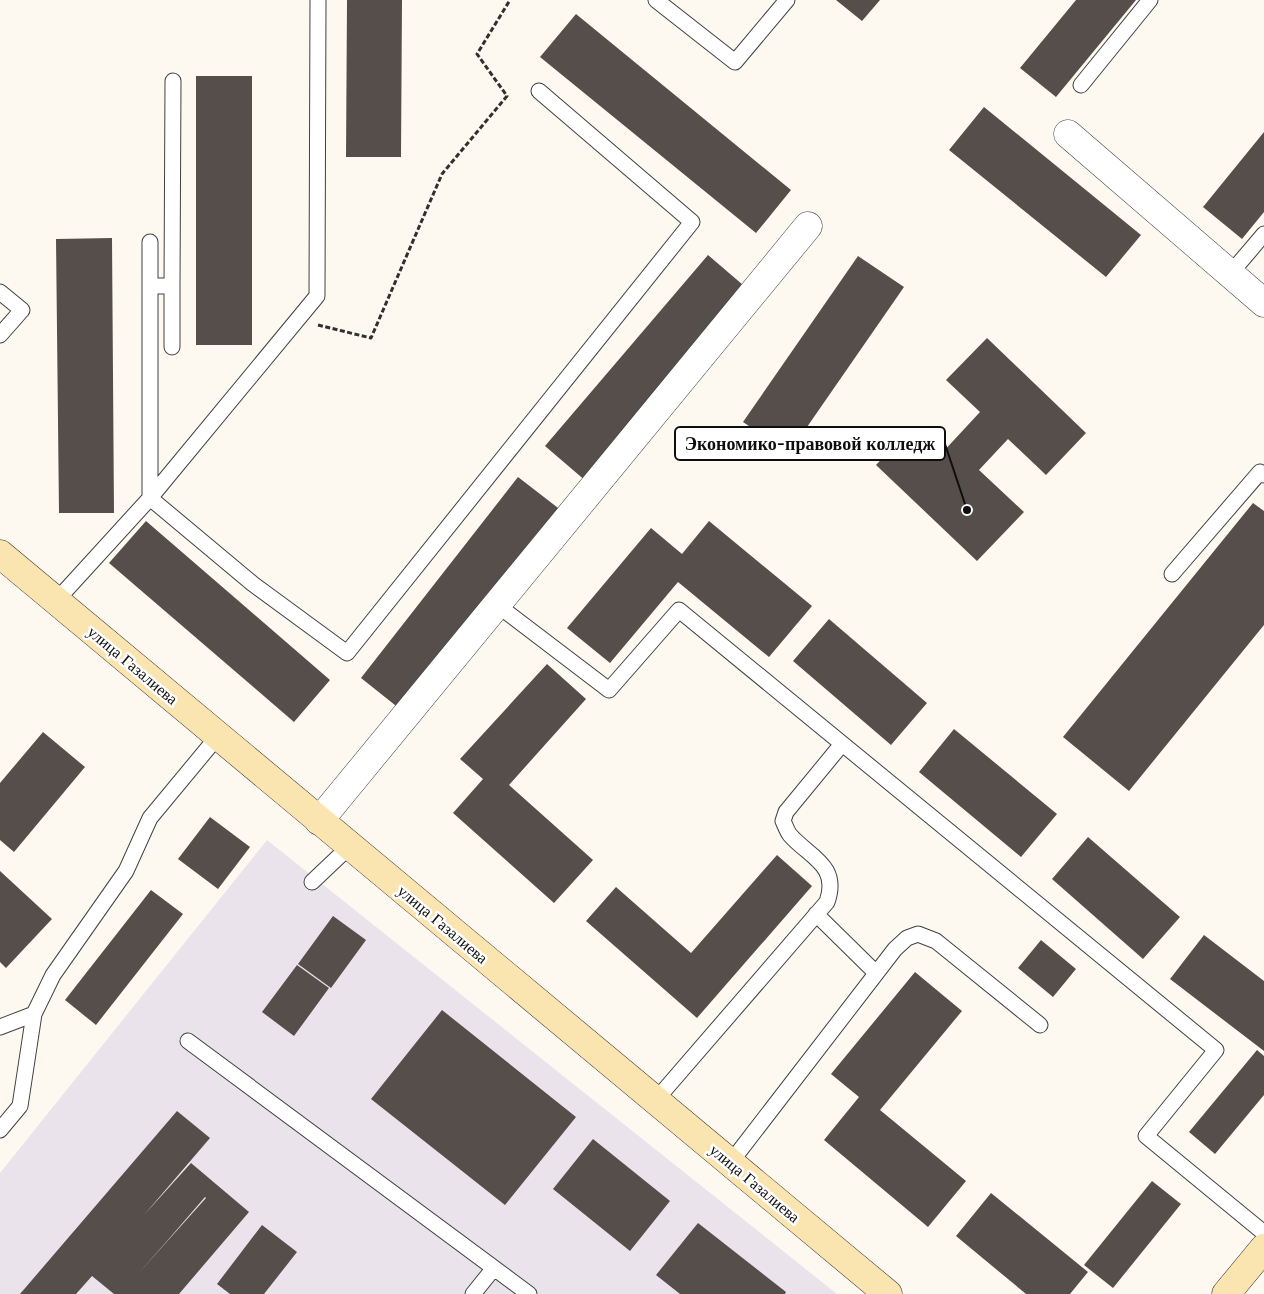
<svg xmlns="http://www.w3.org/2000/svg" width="1264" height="1294" font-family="'Libre Baskerville',serif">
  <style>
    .industrial { fill: #eae3ec }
    .building { fill: #564e4b; fill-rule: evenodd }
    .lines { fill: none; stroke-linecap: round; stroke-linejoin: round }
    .lane-casing { stroke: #414141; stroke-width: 17 }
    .street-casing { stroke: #414141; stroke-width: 29 }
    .secondary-casing { stroke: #303030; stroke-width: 29 }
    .path { stroke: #303030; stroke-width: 3; stroke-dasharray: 5 2.5; stroke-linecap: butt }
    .lane { stroke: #fff; stroke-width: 15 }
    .street { stroke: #fff; stroke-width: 28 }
    .secondary { stroke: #fae5b0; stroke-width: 28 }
    .labels { text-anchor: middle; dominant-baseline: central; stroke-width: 5; stroke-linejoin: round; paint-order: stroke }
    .street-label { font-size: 16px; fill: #0e0e0e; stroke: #fff }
    .leader { fill: none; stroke: #0e0e0e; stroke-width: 2 }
    .callout-dot { fill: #0e0e0e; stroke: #fff; stroke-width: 2 }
    .callout { fill: #fff; stroke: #0e0e0e; stroke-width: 2 }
    .callout-label { font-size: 18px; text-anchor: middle; font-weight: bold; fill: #0e0e0e }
  </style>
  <rect width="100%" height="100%" fill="#fef9f0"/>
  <path class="industrial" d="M267,840L837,1294H0V1173Z"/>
  <path class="building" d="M347,0H402L401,157H346Z
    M836,0H880L862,21Z
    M1076,0H1136L1056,97L1020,68Z
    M576,14L791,190L756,233L540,57Z
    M196,76H252V345H196Z
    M984,107L1141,235L1106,277L949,150Z
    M1264,132V212L1242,239L1203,207Z
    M112,238L114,513H59L56,239Z
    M708,255L750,291L587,482L545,446Z
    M858,256L904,287L789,453L743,422Z
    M987,338L1086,433L1046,475L1008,439L979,470L1024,512L977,561L876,465L912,427L941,454L980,412L946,380Z
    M518,477L562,511L405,713L361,678Z
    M1253,503L1264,511V625L1129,791L1063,737Z
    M146,521L330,680L294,722L109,563Z
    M709,521L812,606L769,657L678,582L610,663L567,628L651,528L682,554Z
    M829,619L927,703L891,745L793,661Z
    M547,664L586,699L509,785L593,860L554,903L453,813L483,779L460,759Z
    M954,729L1057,814L1021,857L919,772Z
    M43,732L85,767L14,852L0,840V783Z
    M210,817L250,847L218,889L178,859Z
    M1088,837L1180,917L1143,959L1052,879Z
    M777,855L812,886L697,1018L586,921L616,887L691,953Z
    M0,871L52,919L6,968L0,962Z
    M151,890L183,914L96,1025L65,1000Z
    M333,916L366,940L331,988L298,964Z
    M1204,935L1264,981V1051L1170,979Z
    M1041,940L1076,969L1053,997L1018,968Z
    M297,965L329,988L294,1036L262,1012Z
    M915,972L962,1011L880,1110L966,1181L928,1227L824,1140L859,1097L831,1074Z
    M442,1010L576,1117L505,1205L371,1099Z
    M1257,1050L1264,1056V1095L1215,1154L1189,1132Z
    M177,1111L210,1138L144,1215L191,1163L249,1212L179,1294H114L92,1276L76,1294H20ZM205,1197L206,1198L137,1275L167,1241Z
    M593,1139L670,1201L630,1251L553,1189Z
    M1152,1181L1181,1204L1113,1288L1084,1265Z
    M991,1193L1088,1272L1070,1294H1026L956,1236Z
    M698,1223L786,1292L785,1294H680L656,1275Z
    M262,1225L297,1252L264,1294H230L217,1284Z"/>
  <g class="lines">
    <defs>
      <path id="lane" d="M656,0L735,62L787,0
        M1081,85L1150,0
        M150,242V498L317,296L318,0
        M1230,274L1264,234
        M150,286H172L173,81
        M172,286V347
        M0,292L22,310L0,335
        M1172,574L1260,472L1264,475
        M56,601L150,498L253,584L347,653L692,222L539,91
        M496,604L609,690L679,610L1216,1050L1146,1136L1264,1233
        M312,882L350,846
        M816,914L876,973
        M0,1027L34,1014
        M188,1041L529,1294
        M655,1101L827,902C840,865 809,857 790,835C787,831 785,825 783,821L786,812L842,744
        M0,1130L20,1106L34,1014L53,975L126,871L150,818L218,736
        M731,1162L895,949L907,938L918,934L936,941L1040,1025
        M473,1294L494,1268"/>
      <path id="street" d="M1068,134L1264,303
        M319,821L808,226"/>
      <path id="secondary" d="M0,554L888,1294
        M1226,1294L1264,1248"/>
    </defs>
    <use href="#lane" class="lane-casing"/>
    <use href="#street" class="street-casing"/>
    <use href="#secondary" class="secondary-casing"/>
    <path class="path" d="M318,325L371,338L442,174L507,96L477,54L510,0"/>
    <use href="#lane" class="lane"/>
    <use href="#street" class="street"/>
    <use href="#secondary" class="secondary"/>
  </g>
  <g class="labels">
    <g class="street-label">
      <text transform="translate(133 665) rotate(40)">улица Газалиева</text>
      <text transform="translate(443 924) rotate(40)">улица Газалиева</text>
      <text transform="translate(755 1183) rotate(40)">улица Газалиева</text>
    </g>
  </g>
  <path class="leader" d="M967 510L945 444"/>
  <circle class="callout-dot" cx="967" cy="510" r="5"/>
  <rect class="callout" x="675" y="427" width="270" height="33" rx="5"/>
  <g class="callout-label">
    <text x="810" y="450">Экономико-правовой колледж</text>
  </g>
</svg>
